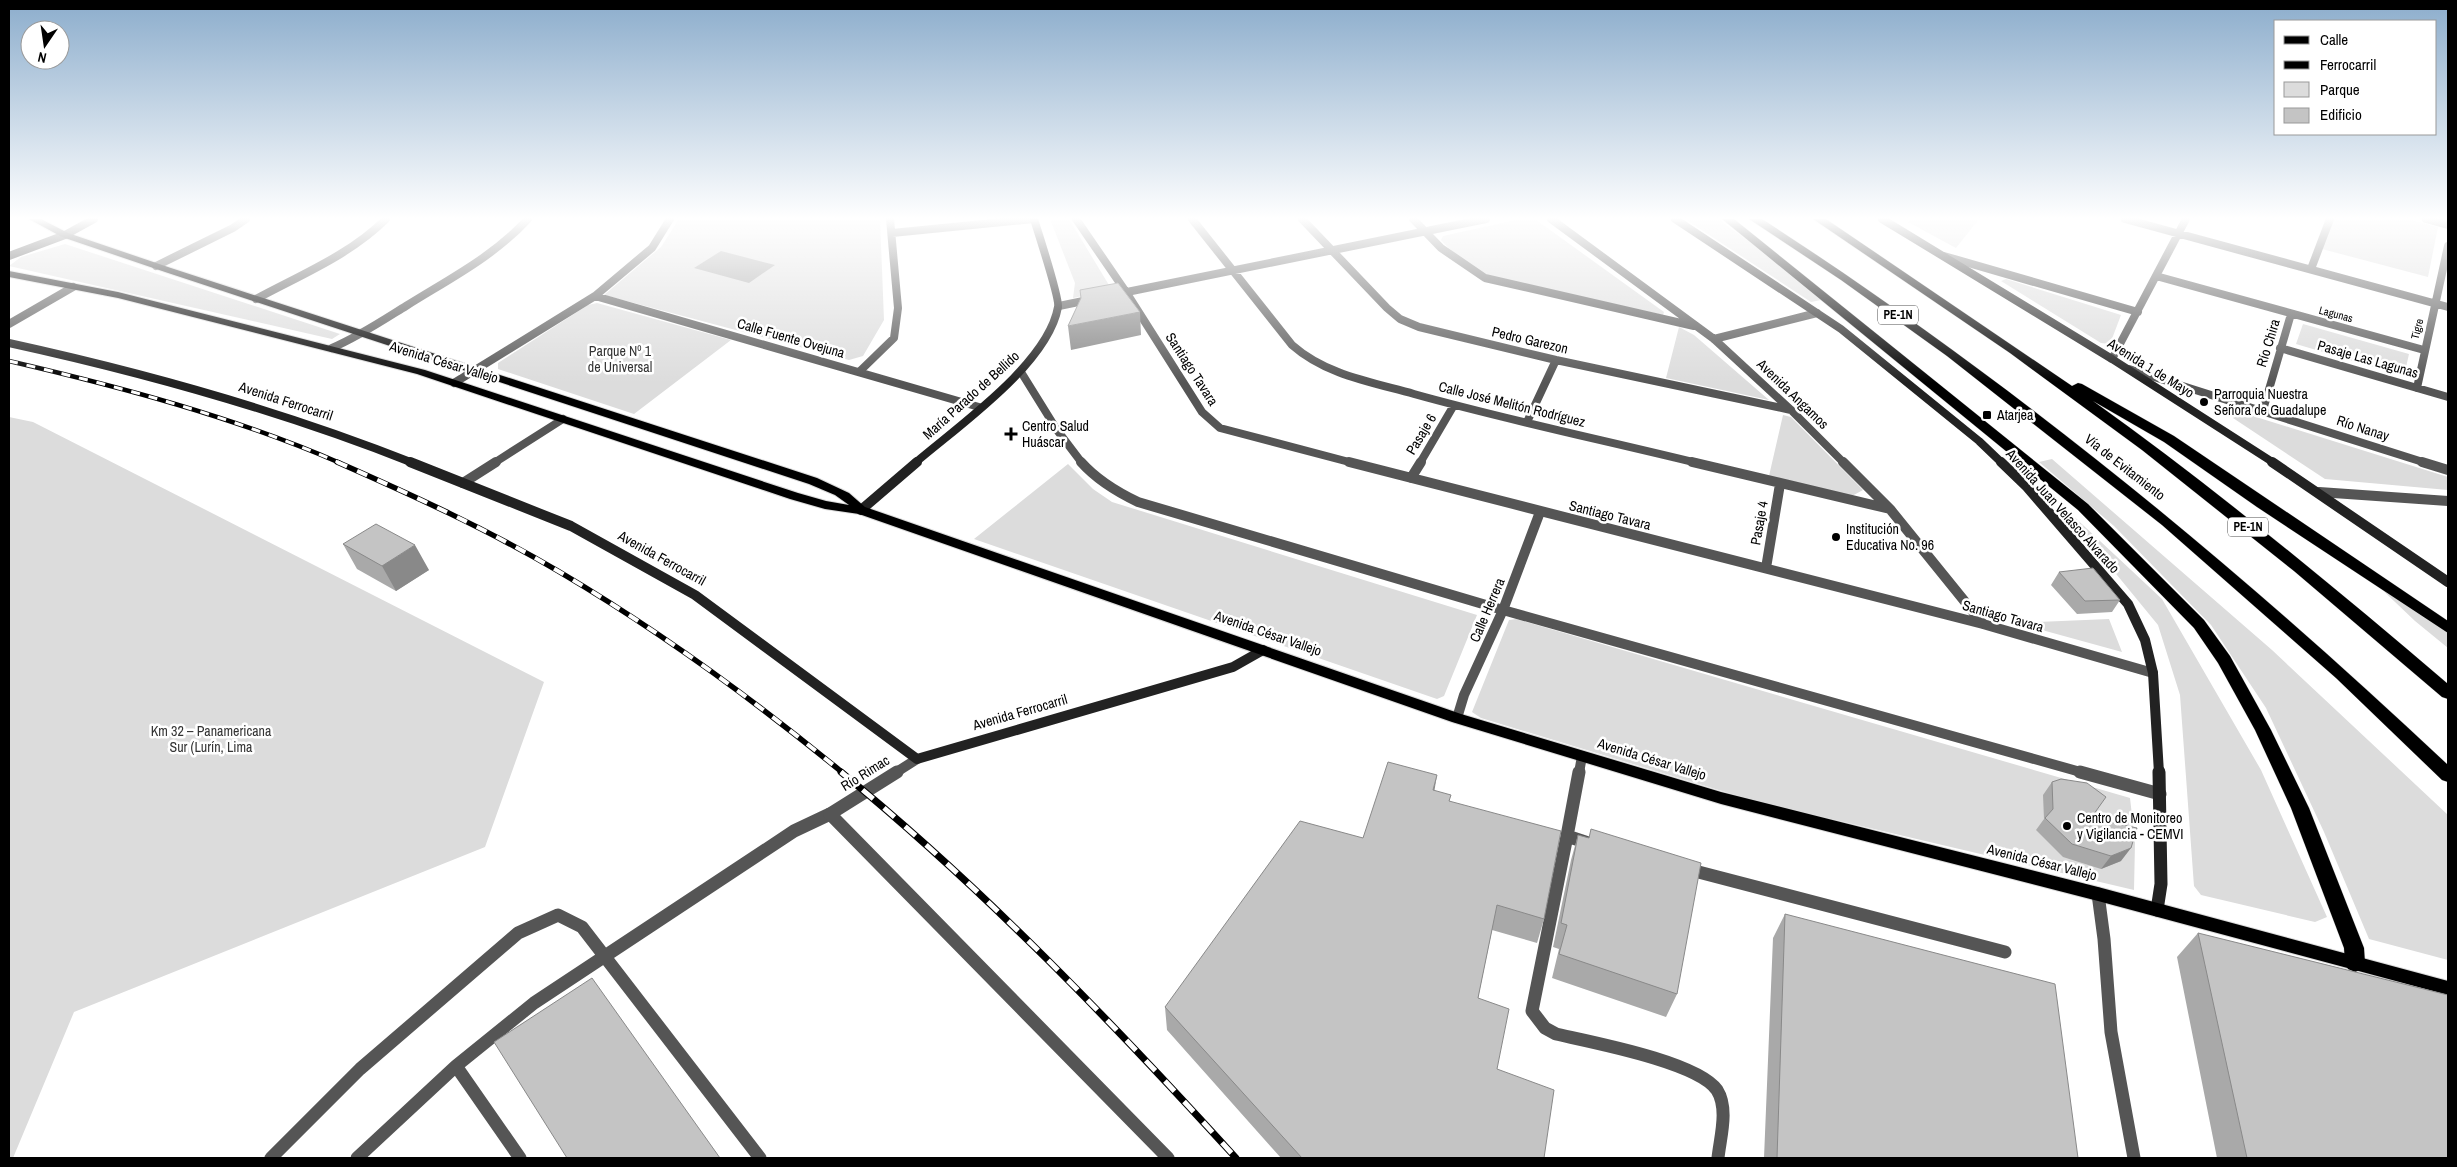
<svg xmlns="http://www.w3.org/2000/svg" width="2457" height="1167" font-family="'Archivo Narrow',sans-serif">
  <style>
    .green { fill: #dcdcdc }
    .water { fill: #a3a3a3 }
    .lines { fill: none; stroke-linecap: round; stroke-linejoin: round }
    .primary-casing { stroke: #dbdbdb; stroke-width: 2 }
    .highway-casing { stroke: #dbdbdb; stroke-width: 1 }
    .lane-far1 { stroke: #555; stroke-width: 10 }
    .lane { stroke: #555; stroke-width: 13 }
    .street-far2 { stroke: #555; stroke-width: 8 }
    .street-far1 { stroke: #555; stroke-width: 10 }
    .street { stroke: #555; stroke-width: 13 }
    .secondary-far2 { stroke: #222; stroke-width: 8 }
    .secondary-far1 { stroke: #222; stroke-width: 10 }
    .secondary { stroke: #222; stroke-width: 13 }
    .primary { fill: #000; fill-rule: evenodd }
    .highway { fill: #000; fill-rule: evenodd }
    .rail-far2-casing { stroke: #000; stroke-width: 4.5 }
    .rail-far1-casing { stroke: #000; stroke-width: 5.5 }
    .rail-casing { stroke: #000; stroke-width: 7 }
    .rail-far2 { stroke: #fff; stroke-width: 3; stroke-dasharray: 9; stroke-linecap: butt }
    .rail-far1 { stroke: #fff; stroke-width: 4; stroke-dasharray: 11; stroke-linecap: butt }
    .rail { stroke: #fff; stroke-width: 5; stroke-dasharray: 14; stroke-linecap: butt }
    .wall { fill: #a9a9a9 }
    .shaded-wall { fill: #898989 }
    .building { fill: #c4c4c4; stroke: #898989 }
    .poi-dot { fill: #000; stroke: #fff; stroke-width: 2 }
    .labels { text-anchor: middle; dominant-baseline: central; stroke-width: 5; stroke-linejoin: round; paint-order: stroke }
    .far-street-label { font-size: 11px; fill: #000; stroke: #fff }
    .shield { fill: #fff; stroke: #4c4c4c; stroke-width: 1 }
    .shield-label { font-size: 12px; font-weight: bold; fill: #000 }
    .street-label { font-size: 14px; fill: #000; stroke: #fff }
    .park-label { font-size: 14px; fill: #333; stroke: #fff }
    .poi-label { font-size: 14px; fill: #000; stroke: #fff; text-anchor: start }
  </style>
  <rect width="100%" height="100%" fill="#fff"/>
  <path class="green" d="M679,219H880L884,320L863,356L849,360L604,295L661,247Z
    M1050,219H1069L1112,290L1073,298L1075,283Z
    M1520,219H1535L1539,222L1664,312L1663,315L1493,277C1473,269 1455,256 1441,240L1443,236Z
    M1685,219H1718L1772,258L1821,300L1811,302Z
    M1910,219H1979L1956,248L1908,222Z
    M2334,219H2407L2438,227L2428,277L2322,249Z
    M65,244L340,334L332,339L9,266L21,257Z
    M2006,279L2121,315L2110,344L2101,343L2001,281Z
    M597,303L731,340L634,414L498,369V363L588,305Z
    M2303,324L2409,354L2404,376L2296,344Z
    M1679,327L1694,335L1769,400L1666,378Z
    M2237,411L2448,477V490L2325,479L2233,418Z
    M1783,415L1791,417L1863,490L1850,497L1769,476Z
    M9,417L33,422L544,682L485,847L74,1012L13,1158H9Z
    M2052,459L2272,650L2448,815V960L2369,939L2324,832L2266,708L2211,625L2114,526L2039,462Z
    M1068,464L1093,489L1112,502L1477,615L1444,696L1437,699L974,539Z
    M2053,497L2162,599L2261,770L2327,917L2315,922L2201,895L2194,886L2180,695L2158,625Z
    M2374,582L2448,633V648L2415,621Z
    M1516,619L2130,798L2135,842L2134,890L1755,801L1481,718L1472,712L1509,620Z
    M2109,619L2122,652L2017,623Z"/>
  <path class="water" d="M721,251L775,265L749,283L694,268Z"/>
  <g class="lines">
    <defs>
      <path id="primary" d="M29,219H41L68,233L171,268L817,478L849,493L865,507L1461,714L1721,792L2098,887L2448,981V995L2098,901L1721,804L1452,722L859,514L825,509L790,499L417,374L118,298L9,277V271L118,292L425,370L798,493L826,501L849,505L835,495L809,484L165,272L62,237Z"/>
      <path id="highway" d="M1722,219H1734L2088,504L2204,620L2230,656L2271,730L2309,808L2364,948L2365,963L2362,969L2355,972L2348,969L2345,963L2344,948L2291,808L2255,730L2218,663L2194,628L2078,510Z
        M1749,219H1762C2008,378 2235,564 2448,765V782L2442,780L2336,678L2162,525L1947,356L1841,280Z
        M1813,219H1826L2072,386L2078,383L2082,384L2174,436L2448,621V633L2257,507L2164,442L2093,401C2216,489 2333,586 2448,684V699L2442,697L2294,571L2142,450L2010,353Z"/>
    </defs>
    <use href="#primary" class="primary-casing"/>
    <use href="#highway" class="highway-casing"/>
    <path class="lane-far1" d="M1579,773L1582,756"/>
    <path class="lane" d="M1579,772L1567,836L1588,843
      M1567,836L1532,1011L1545,1028L1556,1034C1591,1042 1698,1062 1717,1090C1729,1109 1720,1138 1718,1158
      M1687,869L2005,952
      M2098,894L2104,939L2111,1032L2134,1158
      M456,1066L520,1158
      M271,1158L360,1069L518,933L558,915L582,927L760,1158
      M357,1158L456,1066L534,1003L794,831L830,814"/>
    <path class="street-far2" d="M1076,219L1126,292L1202,412L1220,428L1353,463
      M1192,219L1292,345C1326,375 1371,382 1414,394C1507,420 1603,440 1697,463
      M1302,219L1387,308L1400,319L1419,327L1556,360L1791,410
      M1413,219L1441,248L1485,278L1694,326
      M1551,219L1714,339L1791,410L1844,463
      M2125,219L2448,307
      M2426,219L2448,225
      M892,233L1034,219
      M1944,256L2138,312
      M156,266L233,228L246,219
      M2311,269L2330,219
      M2156,276L2424,350
      M1122,293L1486,219
      M595,296L979,407
      M256,299C300,275 350,255 386,219
      M1059,306L1093,299
      M9,324L73,287
      M1714,339L1817,313
      M332,348C358,337 382,321 406,306C449,279 493,257 528,219
      M2280,348L2448,397
      M2112,359L2186,219
      M2129,369L2426,463
      M859,372L894,338L898,308L890,219
      M1021,372L1057,430L1082,463
      M454,383L595,296L652,248L670,219
      M2417,388L2448,246
      M2263,410L2291,314
      M1527,422L1556,360
      M494,463L563,419
      M1420,463L1454,405"/>
    <path class="street-far1" d="M1081,462C1097,480 1117,492 1138,502L1503,610L2084,773
      M1349,462L1983,624L2153,673
      M1692,462L1890,509
      M1843,462L1890,509L1983,624
      M2422,462L2448,470
      M1411,478L1421,462
      M463,483L496,462
      M2319,492L2448,501
      M1766,568L1780,484
      M1457,718L1464,695L1503,610L1540,512
      M895,773L917,759"/>
    <path class="street" d="M897,772L830,814L1168,1158
      M2080,772L2160,794"/>
    <path class="secondary-far2" d="M1675,219L1841,329L1979,441L2002,463
      M1882,219L2112,359L2274,463
      M9,256L65,235L94,219
      M9,343C146,373 282,411 413,463
      M915,463C958,426 1048,364 1058,307C1060,299 1038,232 1034,219"/>
    <path class="secondary-far1" d="M410,462L571,526L695,595L917,759L1233,667L1263,650
      M2001,462L2027,487L2128,604L2145,640L2153,673L2159,773
      M2272,462L2448,582
      M861,510L917,462"/>
    <path class="secondary" d="M2157,910L2161,884L2159,772"/>
    <use href="#primary" class="primary"/>
    <use href="#highway" class="highway"/>
    <defs>
      <path id="rail-far2" d="M9,361C121,387 234,417 340,463"/>
      <path id="rail-far1" d="M337,462C412,495 487,529 558,571C658,630 753,699 843,773"/>
      <path id="rail" d="M841,772C984,889 1112,1022 1236,1158"/>
    </defs>
    <use href="#rail-far2" class="rail-far2-casing"/>
    <use href="#rail-far1" class="rail-far1-casing"/>
    <use href="#rail" class="rail-casing"/>
    <use href="#rail-far2" class="rail-far2"/>
    <use href="#rail-far1" class="rail-far1"/>
    <use href="#rail" class="rail"/>
  </g>
  <path class="wall" d="M343,544L429,570L396,591L357,569Z
    M2059,572L2120,600L2112,612L2077,614L2051,585Z
    M2052,782L2091,818L2121,861L2101,869L2063,857L2036,830L2044,819L2043,795Z
    M1434,790L1450,801L1544,919L1537,943L1492,930L1478,998L1497,1069L1544,1158H1281L1167,1030L1165,1007L1363,838Z
    M1578,835L1677,994L1666,1017L1552,978L1559,949L1553,947L1571,860Z
    M1785,914L2078,1158H1764L1773,938Z
    M2198,933L2448,1158H2217L2177,957Z"/>
  <path class="shaded-wall" d="M1140,312L1141,335L1071,350L1068,326Z
    M415,545L429,570L396,591L382,566Z
    M1437,775L1433,799V790Z
    M2131,848L2121,861L2101,869L2111,856Z"/>
  <path class="building" d="M1118,283L1140,312L1068,326L1081,298L1080,290Z
    M376,524L415,545L382,566L343,544Z
    M2093,568L2120,600L2085,601L2059,572Z
    M1388,762L1437,775L1433,790L1451,795L1449,801L1561,831L1544,919L1497,905L1478,998L1509,1009L1497,1069L1554,1090L1544,1158H1302L1165,1007L1300,821L1363,838Z
    M2061,779L2087,783L2106,797L2091,818L2137,828L2131,848L2111,856L2072,844L2045,818L2053,809L2052,782Z
    M1591,829L1701,863L1677,994L1559,954L1567,925L1561,923L1578,835L1589,838Z
    M1785,914L2055,984L2078,1158H1777Z
    M2198,933L2448,995V1158H2247Z
    M592,978L720,1158H567L494,1042Z"/>
  <linearGradient id="sky" x2="0" y2="1"><stop stop-color="#8cadcc"/><stop offset="0.57" stop-color="#fff"/><stop offset="1" stop-color="#fff" stop-opacity="0"/></linearGradient>
  <rect width="2457" height="383" fill="url(#sky)"/>
  <g class="poi-dot">
    <circle cx="2204" cy="402" r="5"/>
    <rect x="1982" y="410" width="10" height="10" rx="2.5"/>
    <path d="M1008.5 426.5h5v5h5v5h-5v5h-5v-5h-5v-5h5z"/>
    <circle cx="1836" cy="537" r="5"/>
    <circle cx="2067" cy="826" r="5"/>
  </g>
  <g class="labels">
    <g class="far-street-label">
      <text transform="translate(2336 314) rotate(15)">Lagunas</text>
      <text transform="translate(2417 329) rotate(-76)">Tigre</text>
    </g>
    <g class="shield">
      <rect x="1878" y="305.5" width="40" height="19" rx="4"/>
      <rect x="2228" y="517.5" width="40" height="19" rx="4"/>
    </g>
    <g class="shield-label">
      <text x="1898" y="315">PE-1N</text>
      <text x="2248" y="527">PE-1N</text>
    </g>
    <g class="street-label">
      <text transform="translate(791 338) rotate(16)">Calle Fuente Ovejuna</text>
      <text transform="translate(1530 340) rotate(13)">Pedro Garezon</text>
      <text transform="translate(2268 343) rotate(-73)">Río Chira</text>
      <text transform="translate(2368 359) rotate(16)">Pasaje Las Lagunas</text>
      <text transform="translate(444 362) rotate(17)">Avenida César Vallejo</text>
      <text transform="translate(2151 368) rotate(32)">Avenida 1 de Mayo</text>
      <text transform="translate(1192 369) rotate(57)">Santiago Tavara</text>
      <text transform="translate(1793 394) rotate(44)">Avenida Angamos</text>
      <text transform="translate(971 395) rotate(-42)">María Parado de Bellido</text>
      <text transform="translate(286 401) rotate(18)">Avenida Ferrocarril</text>
      <text transform="translate(1512 404) rotate(14)">Calle José Melitón Rodríguez</text>
      <text transform="translate(2363 428) rotate(18)">Río Nanay</text>
      <text transform="translate(1421 434) rotate(-59)">Pasaje 6</text>
      <text transform="translate(2125 467) rotate(38)">Vía de Evitamiento</text>
      <text transform="translate(2063 511) rotate(48)">Avenida Juan Velasco Alvarado</text>
      <text transform="translate(1610 515) rotate(14)">Santiago Tavara</text>
      <text transform="translate(1759 523) rotate(-80)">Pasaje 4</text>
      <text transform="translate(662 558) rotate(29)">Avenida Ferrocarril</text>
      <text transform="translate(1487 610) rotate(-67)">Calle Herrera</text>
      <text transform="translate(2003 616) rotate(16)">Santiago Tavara</text>
      <text transform="translate(1268 633) rotate(19)">Avenida César Vallejo</text>
      <text transform="translate(1020 712) rotate(-16)">Avenida Ferrocarril</text>
      <text transform="translate(1652 759) rotate(17)">Avenida César Vallejo</text>
      <text transform="translate(865 773) rotate(-32)">Río Rimac</text>
      <text transform="translate(2042 862) rotate(14)">Avenida César Vallejo</text>
    </g>
    <g class="park-label">
      <text x="620" y="351">Parque Nº 1<tspan x="620" dy="16">de Universal</tspan></text>
      <text x="211" y="731">Km 32 – Panamericana<tspan x="211" dy="16">Sur (Lurín, Lima</tspan></text>
    </g>
    <g class="poi-label">
      <text x="2214" y="394">Parroquia Nuestra<tspan x="2214" dy="16">Señora de Guadalupe</tspan></text>
      <text x="1997" y="415">Atarjea</text>
      <text x="1022" y="426">Centro Salud<tspan x="1022" dy="16">Huáscar</tspan></text>
      <text x="1846" y="529">Institución<tspan x="1846" dy="16">Educativa No. 96</tspan></text>
      <text x="2077" y="818">Centro de Monitoreo<tspan x="2077" dy="16">y Vigilancia - CEMVI</tspan></text>
    </g>
  </g>
  <rect width="2457" height="1167" fill="none" stroke="#000000" stroke-width="20"/>
  <rect x="2274" y="20" width="162" height="115" fill="#ffffff" stroke="#999999"/>
  <rect x="2284" y="36" width="25" height="8" fill="#000000" stroke="#999999"/>
  <text x="2320" y="45" font-size="15" fill="#000000">Calle</text>
  <rect x="2284" y="61" width="25" height="8" fill="#000000" stroke="#999999"/>
  <text x="2320" y="70" font-size="15" fill="#000000">Ferrocarril</text>
  <rect x="2284" y="82" width="25" height="15" fill="#dcdcdc" stroke="#999999"/>
  <text x="2320" y="95" font-size="15" fill="#000000">Parque</text>
  <rect x="2284" y="108" width="25" height="15" fill="#c4c4c4" stroke="#999999"/>
  <text x="2320" y="120" font-size="15" fill="#000000">Edificio</text>
  <g transform="translate(45 45) rotate(193)"><circle r="24" fill="#ffffff" stroke="#999999"/>
  <path d="M0-4L9 19L0 12L-9 19Z" fill="#000000"/>
  <text y="-8" font-size="14" font-weight="bold" text-anchor="middle" fill="#000000">N</text>
  </g>
</svg>
